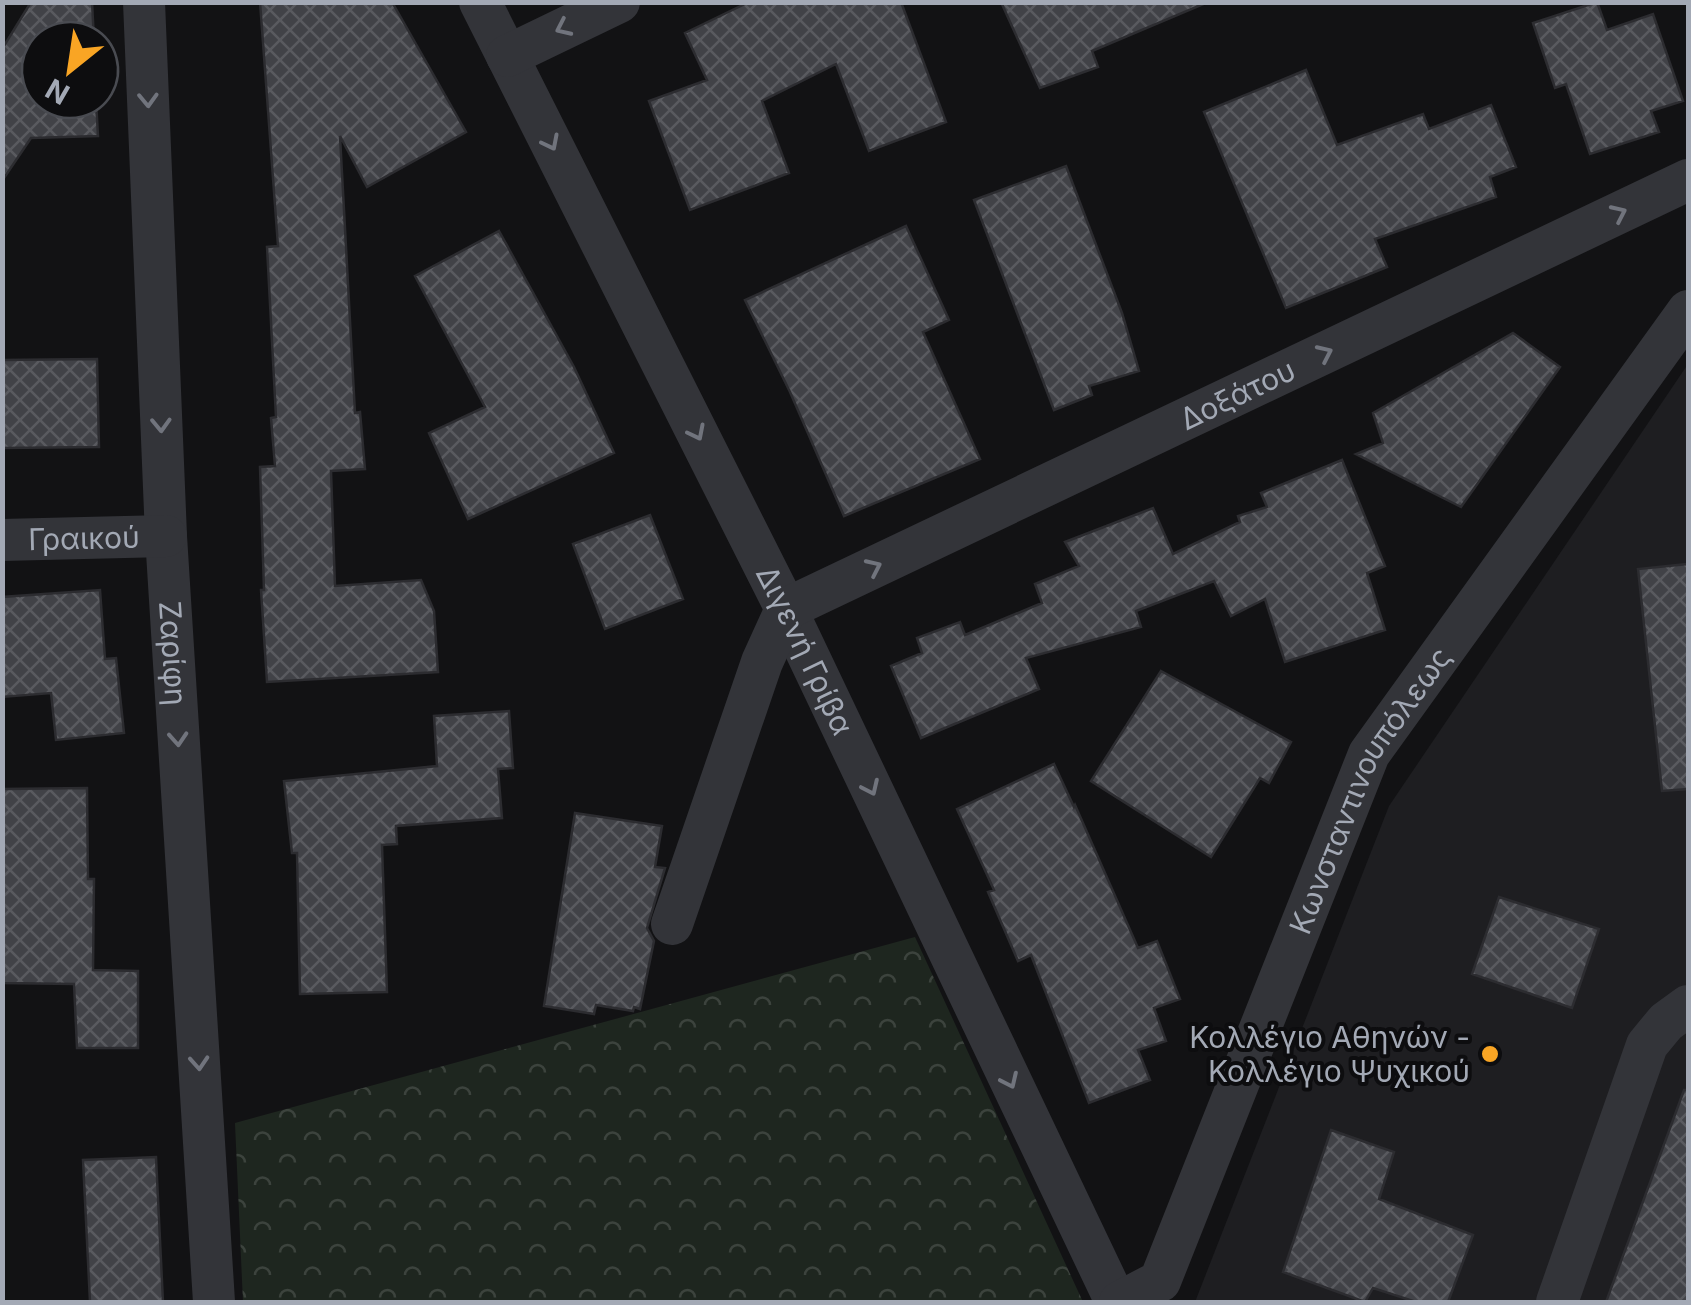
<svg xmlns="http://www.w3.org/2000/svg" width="1691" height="1305" font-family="Inter,sans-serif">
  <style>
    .built { fill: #1e1e21 }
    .forest { fill: url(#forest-crowns) }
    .building { fill: url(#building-cross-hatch); stroke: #2c2c30; stroke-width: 2.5 }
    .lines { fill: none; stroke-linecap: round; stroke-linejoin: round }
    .minor { stroke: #333439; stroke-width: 42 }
    .oneway { stroke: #71747d }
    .poi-dot { fill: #f9a524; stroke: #0d0d0f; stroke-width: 4 }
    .labels { text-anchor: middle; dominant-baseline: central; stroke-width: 8; stroke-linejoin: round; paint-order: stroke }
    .street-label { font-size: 30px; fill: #a3a9b5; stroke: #0d0d0f }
    .poi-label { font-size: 30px; fill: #a3a9b5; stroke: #0d0d0f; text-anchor: end }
  </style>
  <defs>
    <pattern id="forest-crowns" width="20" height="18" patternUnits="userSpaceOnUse" patternTransform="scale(2.5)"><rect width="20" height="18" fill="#1e261f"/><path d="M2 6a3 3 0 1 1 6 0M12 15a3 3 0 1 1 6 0" fill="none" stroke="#3c433d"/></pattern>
    <pattern id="building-cross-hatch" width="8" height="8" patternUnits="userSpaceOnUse" patternTransform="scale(2.5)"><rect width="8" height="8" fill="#414247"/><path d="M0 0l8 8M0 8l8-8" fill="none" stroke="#595a5f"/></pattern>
  </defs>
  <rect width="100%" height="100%" fill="#121214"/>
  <path class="built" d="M1688,364V1302H1195L1389,806Z"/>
  <path class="forest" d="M915,937L1083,1302H243L235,1123Z"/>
  <path class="building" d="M31,2H92L94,40H40V100H96L98,136L31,138L2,181V49Z
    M260,2H392L466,132L367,187L340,136L355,413L360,412L365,469L331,471L335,586L421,580L434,611L438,672L267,682L261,590H264L260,467L275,466L271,418L276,417L267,247L278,246Z
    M749,2H901L946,122L869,151L836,64L762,101L789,173L690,210L649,101L707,80L685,33Z
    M1001,2H1206V3L1092,51L1098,67L1040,88Z
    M1597,2L1607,30L1653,14L1683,101L1651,111L1659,132L1590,154L1566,84L1555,88L1533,23Z
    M1306,70L1337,145L1423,114L1429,129L1491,105L1516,167L1490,177L1496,197L1375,239L1387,267L1286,308L1204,112Z
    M1066,166L1122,313L1139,371L1089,386L1092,395L1054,410L974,200Z
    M906,226L949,320L923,332L980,459L844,516L790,392L745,300Z
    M499,231L574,367L614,453L468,519L429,433L485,407L415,276Z
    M1513,333L1560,367L1461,507L1356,454L1383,443L1373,413Z
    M97,359L99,447L2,448V360Z
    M1342,460L1385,566L1367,573L1385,630L1285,662L1265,599L1231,616L1214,581L1136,611L1141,627L1026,658L1039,689L921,738L891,666L922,653L917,638L960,622L965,635L1042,603L1035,584L1079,566L1065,542L1153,508L1173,554L1240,522L1238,516L1267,507L1261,493Z
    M650,515L683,599L605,629L573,544Z
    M1688,564V789L1662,791L1638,569Z
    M100,590L105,659L116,658L124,733L56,740L51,693L2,697V597Z
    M1161,671L1291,742L1269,783L1260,778L1211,857L1091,781Z
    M509,711L513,768L498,769L502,818L396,826L397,844L382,845L387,992L300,994L297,853H292L284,781L437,766L434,716Z
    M1054,764L1074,807L1075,805L1138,948L1157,941L1180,999L1154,1008L1166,1041L1138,1050L1150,1080L1089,1103L1031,955L1018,961L988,892L994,890L957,809Z
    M87,788L88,879H94L93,970L138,971V1048H77L74,984L2,983V789Z
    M575,813L662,826L655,867L665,868L647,928L654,941L640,1009L634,1007L633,1011L596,1005L594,1014L544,1006Z
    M1499,897L1599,929L1572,1008L1472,974Z
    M1684,1090H1688V1302H1606Z
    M1331,1130L1394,1152L1379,1199L1473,1235L1448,1302H1416L1373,1288L1365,1302L1283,1272Z
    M156,1157L163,1302H90L83,1160Z"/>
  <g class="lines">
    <g class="minor">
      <path id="s1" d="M144,2L166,536L214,1302"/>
      <path id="s2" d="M480,2L786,609L1116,1302"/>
      <path d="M507,56L619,2"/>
      <path id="s3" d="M2,540L166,536"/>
      <path id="s4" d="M672,924L762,662L786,609L1688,180"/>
      <path id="s5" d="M1120,1302L1160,1281L1369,754L1688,311"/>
      <path d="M1557,1302L1647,1045L1666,1022L1688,1006"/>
    </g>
  </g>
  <defs><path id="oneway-chevron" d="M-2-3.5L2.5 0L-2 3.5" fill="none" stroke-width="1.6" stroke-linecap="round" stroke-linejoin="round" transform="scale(2.5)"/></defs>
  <g class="oneway">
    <use href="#oneway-chevron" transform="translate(563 28) rotate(155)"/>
    <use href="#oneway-chevron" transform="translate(148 100) rotate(88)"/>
    <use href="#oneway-chevron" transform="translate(551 143) rotate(63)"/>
    <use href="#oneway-chevron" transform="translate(1619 213) rotate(-25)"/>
    <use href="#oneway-chevron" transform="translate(1325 353) rotate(-25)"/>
    <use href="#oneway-chevron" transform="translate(161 425) rotate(88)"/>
    <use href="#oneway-chevron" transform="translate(697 433) rotate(63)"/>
    <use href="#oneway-chevron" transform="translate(874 567) rotate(-25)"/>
    <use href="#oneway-chevron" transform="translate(178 739) rotate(86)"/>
    <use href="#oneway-chevron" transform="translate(871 788) rotate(65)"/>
    <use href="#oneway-chevron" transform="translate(199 1063) rotate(86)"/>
    <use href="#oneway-chevron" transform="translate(1010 1081) rotate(65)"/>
  </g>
  <circle class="poi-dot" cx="1490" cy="1054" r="10"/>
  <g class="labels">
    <g class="street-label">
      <text stroke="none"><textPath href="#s4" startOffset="835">Δοξάτου</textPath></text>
      <text stroke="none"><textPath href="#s3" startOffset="82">Γραικού</textPath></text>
      <text stroke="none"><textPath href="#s2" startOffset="725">Διγενή Γρίβα</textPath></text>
      <text stroke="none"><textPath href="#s1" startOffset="652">Ζαρίφη</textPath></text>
      <text stroke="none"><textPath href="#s5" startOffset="580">Κωνσταντινουπόλεως</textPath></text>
    </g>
    <g class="poi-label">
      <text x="1470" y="1037">Κολλέγιο Αθηνών -<tspan x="1470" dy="34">Κολλέγιο Ψυχικού</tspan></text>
    </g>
  </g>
  <rect width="1691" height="1305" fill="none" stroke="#a3a9b5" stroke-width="10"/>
  <g transform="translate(70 70) rotate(210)"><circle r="48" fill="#0d0d0f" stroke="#494b51" stroke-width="2.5"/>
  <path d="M0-8L18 38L0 25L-18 38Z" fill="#f9a524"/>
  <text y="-15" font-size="28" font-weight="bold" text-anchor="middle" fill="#a3a9b5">N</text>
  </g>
</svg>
